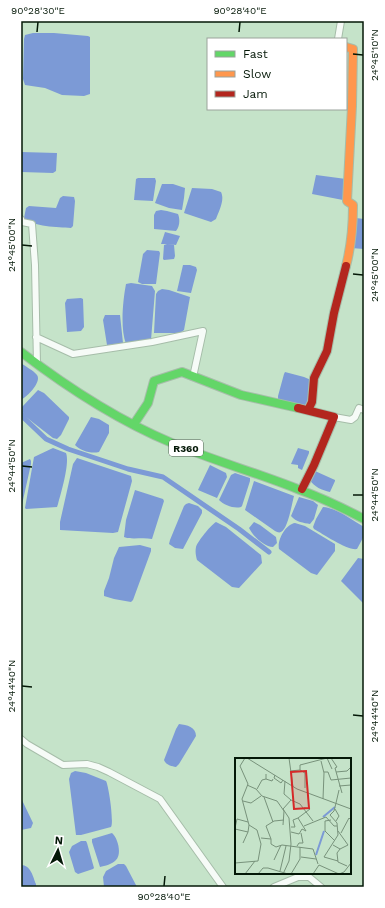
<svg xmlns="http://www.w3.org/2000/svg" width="385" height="908" font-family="'Work Sans',sans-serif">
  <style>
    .water { fill: #7c9ad6 }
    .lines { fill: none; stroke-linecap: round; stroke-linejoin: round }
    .canal { stroke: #7c9ad6; stroke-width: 5 }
    .street-casing { stroke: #a6bda9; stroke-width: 8 }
    .fast-casing { stroke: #a6bda9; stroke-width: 10 }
    .slow-casing { stroke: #a6bda9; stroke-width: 10 }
    .jam-casing { stroke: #a6bda9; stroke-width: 10 }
    .street { stroke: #f6fbf7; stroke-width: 6 }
    .fast { stroke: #63d668; stroke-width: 8 }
    .slow { stroke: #ff974d; stroke-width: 8 }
    .jam { stroke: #b3261e; stroke-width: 8 }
    .ticks { fill: none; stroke: #041807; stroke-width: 1.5 }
    .labels { text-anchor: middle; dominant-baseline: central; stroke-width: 3; stroke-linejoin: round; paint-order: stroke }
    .shield { fill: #fff; stroke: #4f5d51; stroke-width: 1 }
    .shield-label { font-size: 10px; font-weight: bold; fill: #041807 }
    .inset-river { fill: none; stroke: #7c9ad6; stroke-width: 2 }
    .inset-road { fill: none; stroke: #78927b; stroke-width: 1 }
    .view { fill: #d62828; fill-opacity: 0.15; stroke: #d62828; stroke-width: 2 }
    .inset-edge { fill: none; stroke: #041807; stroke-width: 2 }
    .neatline { fill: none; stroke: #041807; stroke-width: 1.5 }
    .ticks-label { font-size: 10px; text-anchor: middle; fill: #041807 }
  </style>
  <rect width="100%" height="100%" fill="#c5e3c9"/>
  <path class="water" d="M33,33H54L88,36L90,37V94L84,96L62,95L45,88L25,85L23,79L24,39L25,35Z
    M21,152L57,153L56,171L53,173L21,172Z
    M316,175L346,179V190L343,200L312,194Z
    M138,178H155L156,181L153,201L134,200L136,179Z
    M162,184H173L185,188L184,198L182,210L169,208L155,203Z
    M192,188L212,189L221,192C225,200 219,211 216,219L211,222L184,213Z
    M63,196L74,197L75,201L73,226L71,228C58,227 33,227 24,218L26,208L29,206L56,208L60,198Z
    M161,210L167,211L178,214C180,219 180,226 176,231L154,229V215L156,211Z
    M356,218L364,219V249L351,248Z
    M165,232L180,236L176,245L167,244L174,245L175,256L174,259L164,260L163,259L164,245L167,244H161Z
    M147,250L159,251L160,253L156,284H142L138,282L143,254Z
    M183,265H190L196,267L197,270L191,293L177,291Z
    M131,283L152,286L155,291L151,340L126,344C120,328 123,300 126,284Z
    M162,289L169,290L190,297L184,330L180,333H154L156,294L158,291Z
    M81,298L83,299L84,327L81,331L67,332L65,303L67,299Z
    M105,315H120L123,343L122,344L107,345L103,320Z
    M21,363C26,367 33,370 37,375C42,382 27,397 21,400Z
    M285,372L304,377L311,380L308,402L304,406L278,399V396L284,374Z
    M38,390L44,393L69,417V419L61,435L57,439L53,438L26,417L22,410V407Z
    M91,417L99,419L109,425V433L99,452C91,454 81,451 75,445Z
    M53,448L66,453C70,463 61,493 58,504L57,507L26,509L25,508L34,457Z
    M298,448L309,451V453L302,470L298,468V465L291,464Z
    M77,458L131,476L132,481L118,532L113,533L60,530V522L73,464Z
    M30,459L31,461V464L21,509V463Z
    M210,465L226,473L227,477L217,498L198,490Z
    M315,471L335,480V481L330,492C322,490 314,487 310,480Z
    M235,473L250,478V481L242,506L241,507C234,509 224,505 219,500L231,475Z
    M254,481L294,496C292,503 288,529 281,532C279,533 277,532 275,531L245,510Z
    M135,490L163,499L164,501L152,539C143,537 131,540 124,537L126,520Z
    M299,497L313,501L318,505L314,519L310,524C304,523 296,522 291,516Z
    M189,503L198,506L202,510V513L183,549L175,548L169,544L170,540L184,506L186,504Z
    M323,507C337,508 352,520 364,527V536L357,549C348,551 323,534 314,529L313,527L316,519Z
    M216,522L226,527L261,555L262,563L239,588L232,587L197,560C196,556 195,552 196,547C198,541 210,526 216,522Z
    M254,522L260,525L276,537L277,543L273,547C264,547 253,536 249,528Z
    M295,523L305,526L335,544V551L317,575L311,573L279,549C277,540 286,524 295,523Z
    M140,545L151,548V551L133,600L131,602L114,599L104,596V591L109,578L114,558L119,547Z
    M358,558L364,559V604L341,581Z
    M179,724C187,725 196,727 196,736L179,764L176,767C171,766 166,765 164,760L176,729Z
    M75,771L86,773L106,781C109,787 114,823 111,827L81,835H76L69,779L71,773Z
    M21,798L33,823L31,828L21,830Z
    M112,833C118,838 122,854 116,860C112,864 105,866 100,867L92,842V839Z
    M81,841H86L87,843L94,868L93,869L78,874L75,872L69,852L72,846Z
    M118,864H124L126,866L137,887H104L103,877L106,871Z
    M21,865C31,865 33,877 36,884V887H21Z"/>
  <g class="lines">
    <path class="canal" d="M21,413L25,419L46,439L68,449L128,469L163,477L239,529L269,552"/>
    <defs>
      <path id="street" d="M338,39L341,21
        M21,219L22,222L32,224L35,265L37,364
        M36,337L73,354L152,342L203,331L193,377
        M334,417L351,420L355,417L359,408L364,410
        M21,739L27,744L63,765L87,764L98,767L109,772L160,799L223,887
        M274,887L298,877H309L321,887"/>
      <path id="fast" d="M21,352C68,388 117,420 172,443C214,461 258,473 300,490C322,498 343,508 364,519
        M134,424L148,403L154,381L182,372L241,395L298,408"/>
      <path id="slow" d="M346,47L353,49L352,106L347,201L353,205C353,225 351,247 346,266"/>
      <path id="jam" d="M298,408L334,417L314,465L302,489
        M308,410L312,402L314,378L327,351L334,313L346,266"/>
    </defs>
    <use href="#street" class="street-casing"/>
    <use href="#fast" class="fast-casing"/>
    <use href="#slow" class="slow-casing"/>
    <use href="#jam" class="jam-casing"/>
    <use href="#street" class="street"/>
    <use href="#fast" class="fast"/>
    <use href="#slow" class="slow"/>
    <use href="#jam" class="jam"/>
  </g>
  <path class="ticks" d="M37,32L38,22M239,32L240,22M353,54L363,55M22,245L32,246M353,274L363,275M22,466L32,467M353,495H363M22,686L32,687M353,715L363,716M164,886L165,876"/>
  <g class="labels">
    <rect class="shield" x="169" y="440" width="34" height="16" rx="3"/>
    <g class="shield-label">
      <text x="186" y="448">R360</text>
    </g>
  </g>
  <g transform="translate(235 758)">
    <rect width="116" height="116" fill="#c5e3c9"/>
    <path class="inset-river" d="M88,59L100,49M81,97L89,73"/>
    <path class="inset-road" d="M12,0L62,31L116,51M54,0L58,29M92,0L97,11M96,0L102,9L100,10L107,35M86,3L89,15L88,41M65,12L70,15V30M55,13L65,12V7L92,0M89,14H93L96,22L116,20M101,14L112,13L116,9M31,16V21L37,23L38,21M40,17L39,20L46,25L48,22M12,27L21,31L27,38L42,43L49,53L48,67M104,28L116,27M22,31L27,22L31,21M29,39L38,64M56,42L65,46L78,63M8,43L16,45L26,38M101,45L99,53L95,57L102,65L103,77L89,99L103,103M101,45L104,32M100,51L104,58L101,63M96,62L90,63V73L100,83M31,68L39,63L49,62M31,68L36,81M69,68L91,59L99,68H102M56,69H60L58,62L63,60M0,70L2,61L13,64M0,71L13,74M56,74L64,76L67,71L71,73L63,60L75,51L69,50M106,75L114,60L116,62M26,80L36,81V86L41,89L47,87L78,91L83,106M8,85L13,74L14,67M98,87L105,91L113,87L103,73M62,88L64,85H68L66,75M105,91L102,95L103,104L112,108M66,99L81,101M39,102L46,87M0,105L23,103L26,86L22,72L14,67L7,41L13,26L5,8L10,0M45,113L51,88M10,116L20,103M23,116L28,110H33L53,116M48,116L54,103L56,86L54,60L48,51L56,42L49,36L50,23M56,116L65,101V89M78,116L84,107L104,116M104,116L109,114L116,105"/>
    <path class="view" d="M71,13L74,50L59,51L56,14Z"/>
    <rect width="116" height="116" class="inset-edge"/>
  </g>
  <rect width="385" height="908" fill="none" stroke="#ffffff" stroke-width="44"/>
  <rect x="207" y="38" width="140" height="72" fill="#ffffff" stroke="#9ba39c"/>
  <rect x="215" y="51" width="20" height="6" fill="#63d668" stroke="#9ba39c"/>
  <text x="243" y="58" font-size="12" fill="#041807">Fast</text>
  <rect x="215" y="71" width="20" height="6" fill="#ff974d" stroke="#9ba39c"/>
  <text x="243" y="78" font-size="12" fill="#041807">Slow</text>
  <rect x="215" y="91" width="20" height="6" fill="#b3261e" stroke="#9ba39c"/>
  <text x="243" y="98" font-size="12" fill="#041807">Jam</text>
  <g transform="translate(58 850) rotate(5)" stroke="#ffffff" stroke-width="3" paint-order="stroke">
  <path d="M0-3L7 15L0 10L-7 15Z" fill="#041807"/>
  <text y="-6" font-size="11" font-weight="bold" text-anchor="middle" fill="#041807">N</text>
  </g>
  <rect x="22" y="22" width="341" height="864" class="neatline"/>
  <g class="ticks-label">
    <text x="38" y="14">90°28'30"E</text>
    <text x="240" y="14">90°28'40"E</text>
    <text transform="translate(374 55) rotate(-90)" y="4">24°45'10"N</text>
    <text transform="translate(11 245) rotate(-90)" y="4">24°45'00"N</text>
    <text transform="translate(374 275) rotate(-90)" y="4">24°45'00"N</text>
    <text transform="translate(11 466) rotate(-90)" y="4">24°44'50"N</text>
    <text transform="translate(374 495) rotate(-90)" y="4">24°44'50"N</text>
    <text transform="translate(11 686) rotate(-90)" y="4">24°44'40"N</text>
    <text transform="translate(374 716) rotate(-90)" y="4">24°44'40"N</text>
    <text x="164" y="900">90°28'40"E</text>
  </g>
</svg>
